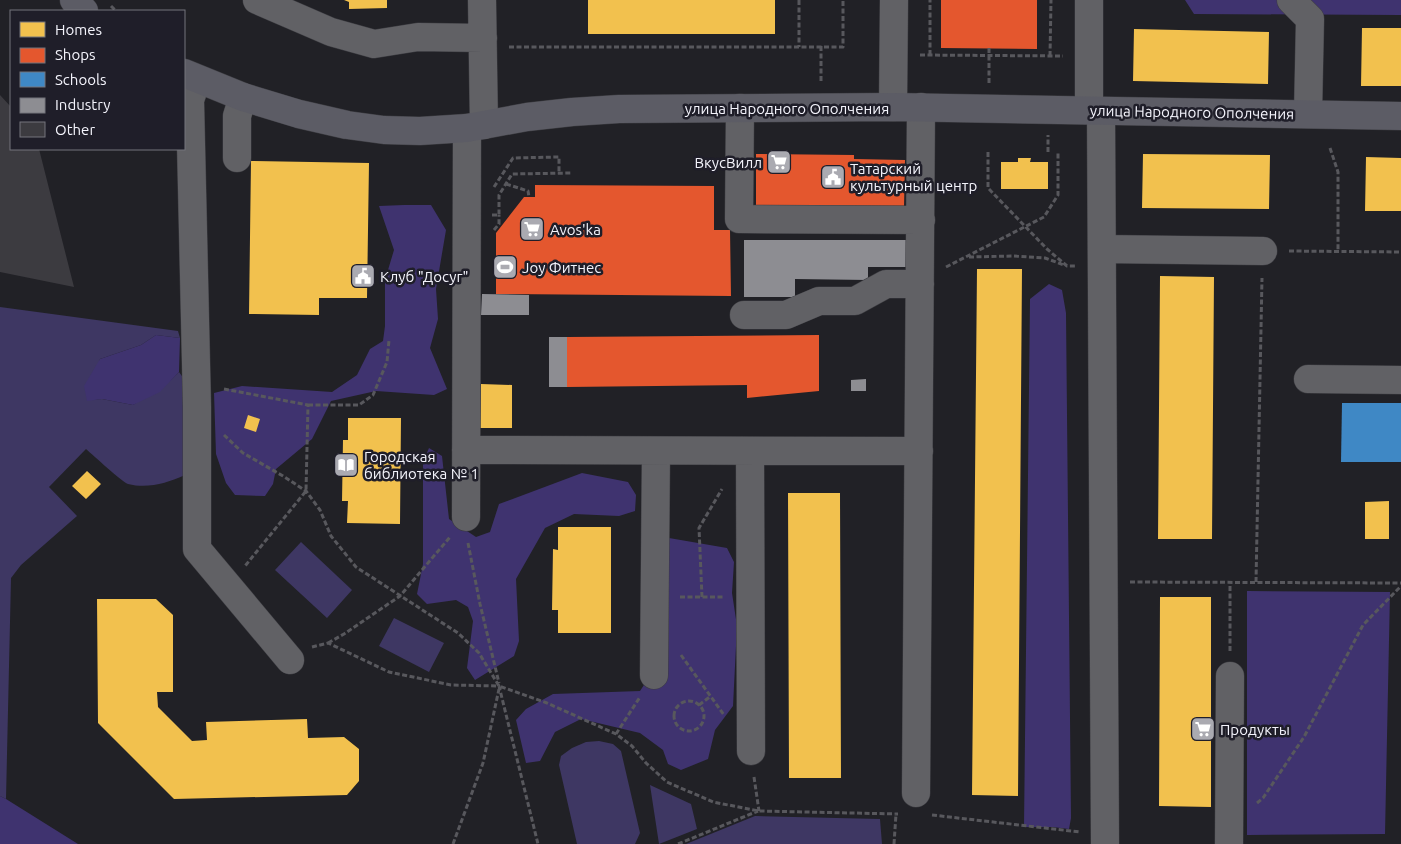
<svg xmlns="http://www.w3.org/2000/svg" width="1401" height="844" font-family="Ubuntu,sans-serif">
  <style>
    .green { fill: #3e3763 }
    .forest { fill: #3f336f }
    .homes { fill: #f2c14e }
    .shops { fill: #e4572e }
    .schools { fill: #3f88c5 }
    .industry { fill: #8d8d92 }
    .building { fill: #3c3b40 }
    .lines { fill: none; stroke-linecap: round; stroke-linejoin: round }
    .minor-casing { stroke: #3d3d42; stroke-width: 29 }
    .major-casing { stroke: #3d3d42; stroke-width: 29 }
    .path { stroke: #58585d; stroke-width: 3; stroke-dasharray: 5 2.5; stroke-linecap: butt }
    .minor { stroke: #616165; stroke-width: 28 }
    .major { stroke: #5c5c65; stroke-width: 28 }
    .labels { text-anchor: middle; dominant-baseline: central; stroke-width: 5; stroke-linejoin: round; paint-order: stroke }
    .street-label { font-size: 15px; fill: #f4f4fc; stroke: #1f1e29 }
    .poi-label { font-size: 15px; fill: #f4f4fc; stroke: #1f1e29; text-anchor: start }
  </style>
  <rect width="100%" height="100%" fill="#212126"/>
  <path class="green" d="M0,307L178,331L180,338L156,335L141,345L100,359L88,400L102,399L133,405L171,380L179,372L184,379L185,475C167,483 148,489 128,484C121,481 94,456 86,449L49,487L77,516L21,565L11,578L6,799L0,796Z
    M301,542L352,590L327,618L275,570Z
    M394,618L444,643L429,672L379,646Z
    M599,741L613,744L621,751L640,833L635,844H577L559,765L561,756L572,748L586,742Z
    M650,785L691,804L697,829L659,844Z
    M755,816L880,819L882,844H686Z"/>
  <path class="forest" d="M1185,0H1401V15L1194,14Z
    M404,205H431L446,230L436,289L438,319L430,348L447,389L434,395L376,391L331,401L312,439L276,469L273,484L265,496L235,495L226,483L216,454L214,393L242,386L332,392L357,375L370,349L383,341L385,326V280L394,250L379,206Z
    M1049,284L1062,290L1066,313L1071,818L1069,829L1053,827H1024L1030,299Z
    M156,335L180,338L179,372L160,392L133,405L102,399L87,401L84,386L100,359L141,345Z
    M429,448L442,456L449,519L476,537L490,532L499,504L582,473L628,482L636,495L635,511L619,516L574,514L545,528L516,579L519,641L514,656L475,680L467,668L473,621L468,607L456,600L427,604L417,594L423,564V462Z
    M669,538L727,548L734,562L732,593L737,626L733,706L715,730L708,759L681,770L668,764L663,750L640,733L581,719L555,732L540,761L526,763L516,720L526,709L553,694L640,691L663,656Z
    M1247,591L1390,592L1385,834L1247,835Z
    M0,796L6,799L78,844H0Z"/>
  <path class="homes" d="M344,0H387V8L349,9V2Z
    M588,0H775V34H588Z
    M1362,28H1401V86H1361Z
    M1134,29L1269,32L1268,84L1133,81Z
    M1143,154L1270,155L1269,209L1142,208Z
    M1366,157L1401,158V211H1365Z
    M1018,158H1031L1030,162H1048V189H1001V162H1018Z
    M251,161L369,163L367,298H319V315L249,314Z
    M977,269H1022L1018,796L972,795Z
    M1160,276L1214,277L1212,539H1158Z
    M481,384L512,385V428H480Z
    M248,415L260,419L256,432L244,428Z
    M348,418H401L400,524L347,523L348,501H342L343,440H348Z
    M87,471L101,484L86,499L72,486Z
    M788,493H840L841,778H789Z
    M1389,501V539H1365V502Z
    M558,527H611V633H558V610H552L553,549L558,550Z
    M1160,597H1211V807L1159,806Z
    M97,599H156L173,615V692H157L158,707L192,741L207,740L206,722L307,719L308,738L344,737L359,749V781L347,795L174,799L98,723Z"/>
  <path class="shops" d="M941,0H1037V49L941,48Z
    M756,154L854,155V159L905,160L904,208L756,206Z
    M535,185L714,186V230H730L731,296L496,294V233L524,197H535Z
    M819,335V391L747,398V385L567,387V337Z"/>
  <path class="schools" d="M1342,403H1401V462H1341Z"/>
  <path class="industry" d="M744,240H909V267H868V280L795,279V297H744Z
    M482,294L529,295V315H481Z
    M549,337H567V387H549Z
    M866,379V391H851V380Z"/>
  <path class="building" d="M0,95L11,107V149H39L74,287L0,272Z"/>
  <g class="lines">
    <defs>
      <path id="minor" d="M257,0L331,32L374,44L418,37L483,38
        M482,0L484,125
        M1291,0L1310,19L1308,114
        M197,80L190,100L197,407V549L290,660
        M893,107L894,0
        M740,108L739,219L921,220
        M1089,110V0
        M1101,111L1105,844
        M237,158V116L243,97
        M1102,249L1263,251
        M744,315H786L819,301H855L886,284H920
        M1308,379L1401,380
        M466,450L919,451
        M750,451L751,751
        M466,517L467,128
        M654,675L656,451
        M916,793L921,107
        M1229,844L1230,676"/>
      <path id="major" d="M74,0L84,11
        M184,73L243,97L299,114L347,125L384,130L420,131L467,128L527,117L572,112L619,109L893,107L1401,116"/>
    </defs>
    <use href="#minor" class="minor-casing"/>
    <use href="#major" class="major-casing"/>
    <path class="path" d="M799,0V47
      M111,6L116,11
      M821,46V81
      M509,47H843V0
      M920,55L1063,56
      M930,55V0
      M1050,56L1051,0
      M989,83V48
      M1330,148L1338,172V251
      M988,152V188L1047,249L1067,266H1077
      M1048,152V135
      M506,184L528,191L529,197
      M494,187L513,158L559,157V174
      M492,215H499V195L512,174L571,173
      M494,230L499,224V215
      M1289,251L1401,252
      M969,257L1013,256L1045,258L1064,265
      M946,267L1044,217L1058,195V152
      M224,389L308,405L306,491L245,566
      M308,405H359L373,395L387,362L389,340
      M224,435L243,453L283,476L306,491L320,510L331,536L356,567L458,633L479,653L499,686L547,703L616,734L632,746L646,763L667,782L713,802L759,811L898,814
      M468,543L480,604L499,683
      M1130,582L1401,583
      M1256,582L1262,278
      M680,597H724
      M702,597L699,528L722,489
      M328,643L344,634L400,596L450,537
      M312,647L328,643L389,672L451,685L499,686L538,844
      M1230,651V582
      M681,655L724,715
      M674 716a15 15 0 1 1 30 0a15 15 0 1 1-30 0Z
      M699,705L711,696
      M616,734L640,697
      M754,777L759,811
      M1257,803L1263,798L1304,737L1363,625L1401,586
      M932,815L1080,832
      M453,844L483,763L499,689
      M678,844L758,811
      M894,844L896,814"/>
    <use href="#minor" class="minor"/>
    <use href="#major" class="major"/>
  </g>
  <defs>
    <symbol id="supermarket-square" viewBox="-11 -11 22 22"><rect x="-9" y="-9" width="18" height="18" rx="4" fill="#aaaab1" stroke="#1f1e29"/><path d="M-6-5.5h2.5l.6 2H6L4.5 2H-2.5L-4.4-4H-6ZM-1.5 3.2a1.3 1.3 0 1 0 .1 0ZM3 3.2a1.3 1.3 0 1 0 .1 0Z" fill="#fff"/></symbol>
    <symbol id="civic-square" viewBox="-11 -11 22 22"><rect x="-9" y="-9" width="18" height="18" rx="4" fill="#aaaab1" stroke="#1f1e29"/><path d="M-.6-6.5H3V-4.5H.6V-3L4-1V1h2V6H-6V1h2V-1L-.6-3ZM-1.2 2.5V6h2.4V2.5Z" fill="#fff"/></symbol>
    <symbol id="stadium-square" viewBox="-11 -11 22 22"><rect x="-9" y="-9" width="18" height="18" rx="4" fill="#aaaab1" stroke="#1f1e29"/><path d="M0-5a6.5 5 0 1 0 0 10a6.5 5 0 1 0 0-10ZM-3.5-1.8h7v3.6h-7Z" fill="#fff"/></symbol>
    <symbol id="library-square" viewBox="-11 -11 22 22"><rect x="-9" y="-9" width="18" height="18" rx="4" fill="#aaaab1" stroke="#1f1e29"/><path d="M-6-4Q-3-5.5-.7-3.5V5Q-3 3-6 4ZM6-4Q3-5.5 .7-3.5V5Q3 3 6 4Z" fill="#fff"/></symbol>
  </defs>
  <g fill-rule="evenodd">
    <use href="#supermarket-square" x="765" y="148" width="28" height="28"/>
    <use href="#civic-square" x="819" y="163" width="28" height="28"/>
    <use href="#supermarket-square" x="518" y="215" width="28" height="28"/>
    <use href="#stadium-square" x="491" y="253" width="28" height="28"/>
    <use href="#civic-square" x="349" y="262" width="28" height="28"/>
    <use href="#library-square" x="332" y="451" width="28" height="28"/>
    <use href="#supermarket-square" x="1189" y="715" width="28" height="28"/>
  </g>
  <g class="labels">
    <g class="street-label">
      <text x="787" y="108">улица Народного Ополчения</text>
      <text transform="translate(1192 112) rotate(1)">улица Народного Ополчения</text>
    </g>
    <g class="poi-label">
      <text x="762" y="162" text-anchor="end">ВкусВилл</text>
      <text x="850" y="168">Татарский<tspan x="850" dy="17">культурный центр</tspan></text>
      <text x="550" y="229">Avos'ka</text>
      <text x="522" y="267">Joy Фитнес</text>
      <text x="380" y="276">Клуб "Досуг"</text>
      <text x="364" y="456">Городская<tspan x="364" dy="17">библиотека № 1</tspan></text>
      <text x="1220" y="729">Продукты</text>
    </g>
  </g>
  <rect x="10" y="10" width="175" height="140" fill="#1f1e29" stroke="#74747d"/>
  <rect x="20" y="22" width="25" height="15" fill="#f2c14e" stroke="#74747d"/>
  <text x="55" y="35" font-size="15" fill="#f4f4fc">Homes</text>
  <rect x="20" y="48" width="25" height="15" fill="#e4572e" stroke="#74747d"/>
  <text x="55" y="60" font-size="15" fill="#f4f4fc">Shops</text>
  <rect x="20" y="72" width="25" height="15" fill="#3f88c5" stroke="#74747d"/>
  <text x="55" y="85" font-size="15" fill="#f4f4fc">Schools</text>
  <rect x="20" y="98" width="25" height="15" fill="#8d8d92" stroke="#74747d"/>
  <text x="55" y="110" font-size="15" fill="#f4f4fc">Industry</text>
  <rect x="20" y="122" width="25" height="15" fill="#3c3b40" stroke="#74747d"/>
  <text x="55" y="135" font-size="15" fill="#f4f4fc">Other</text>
</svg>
